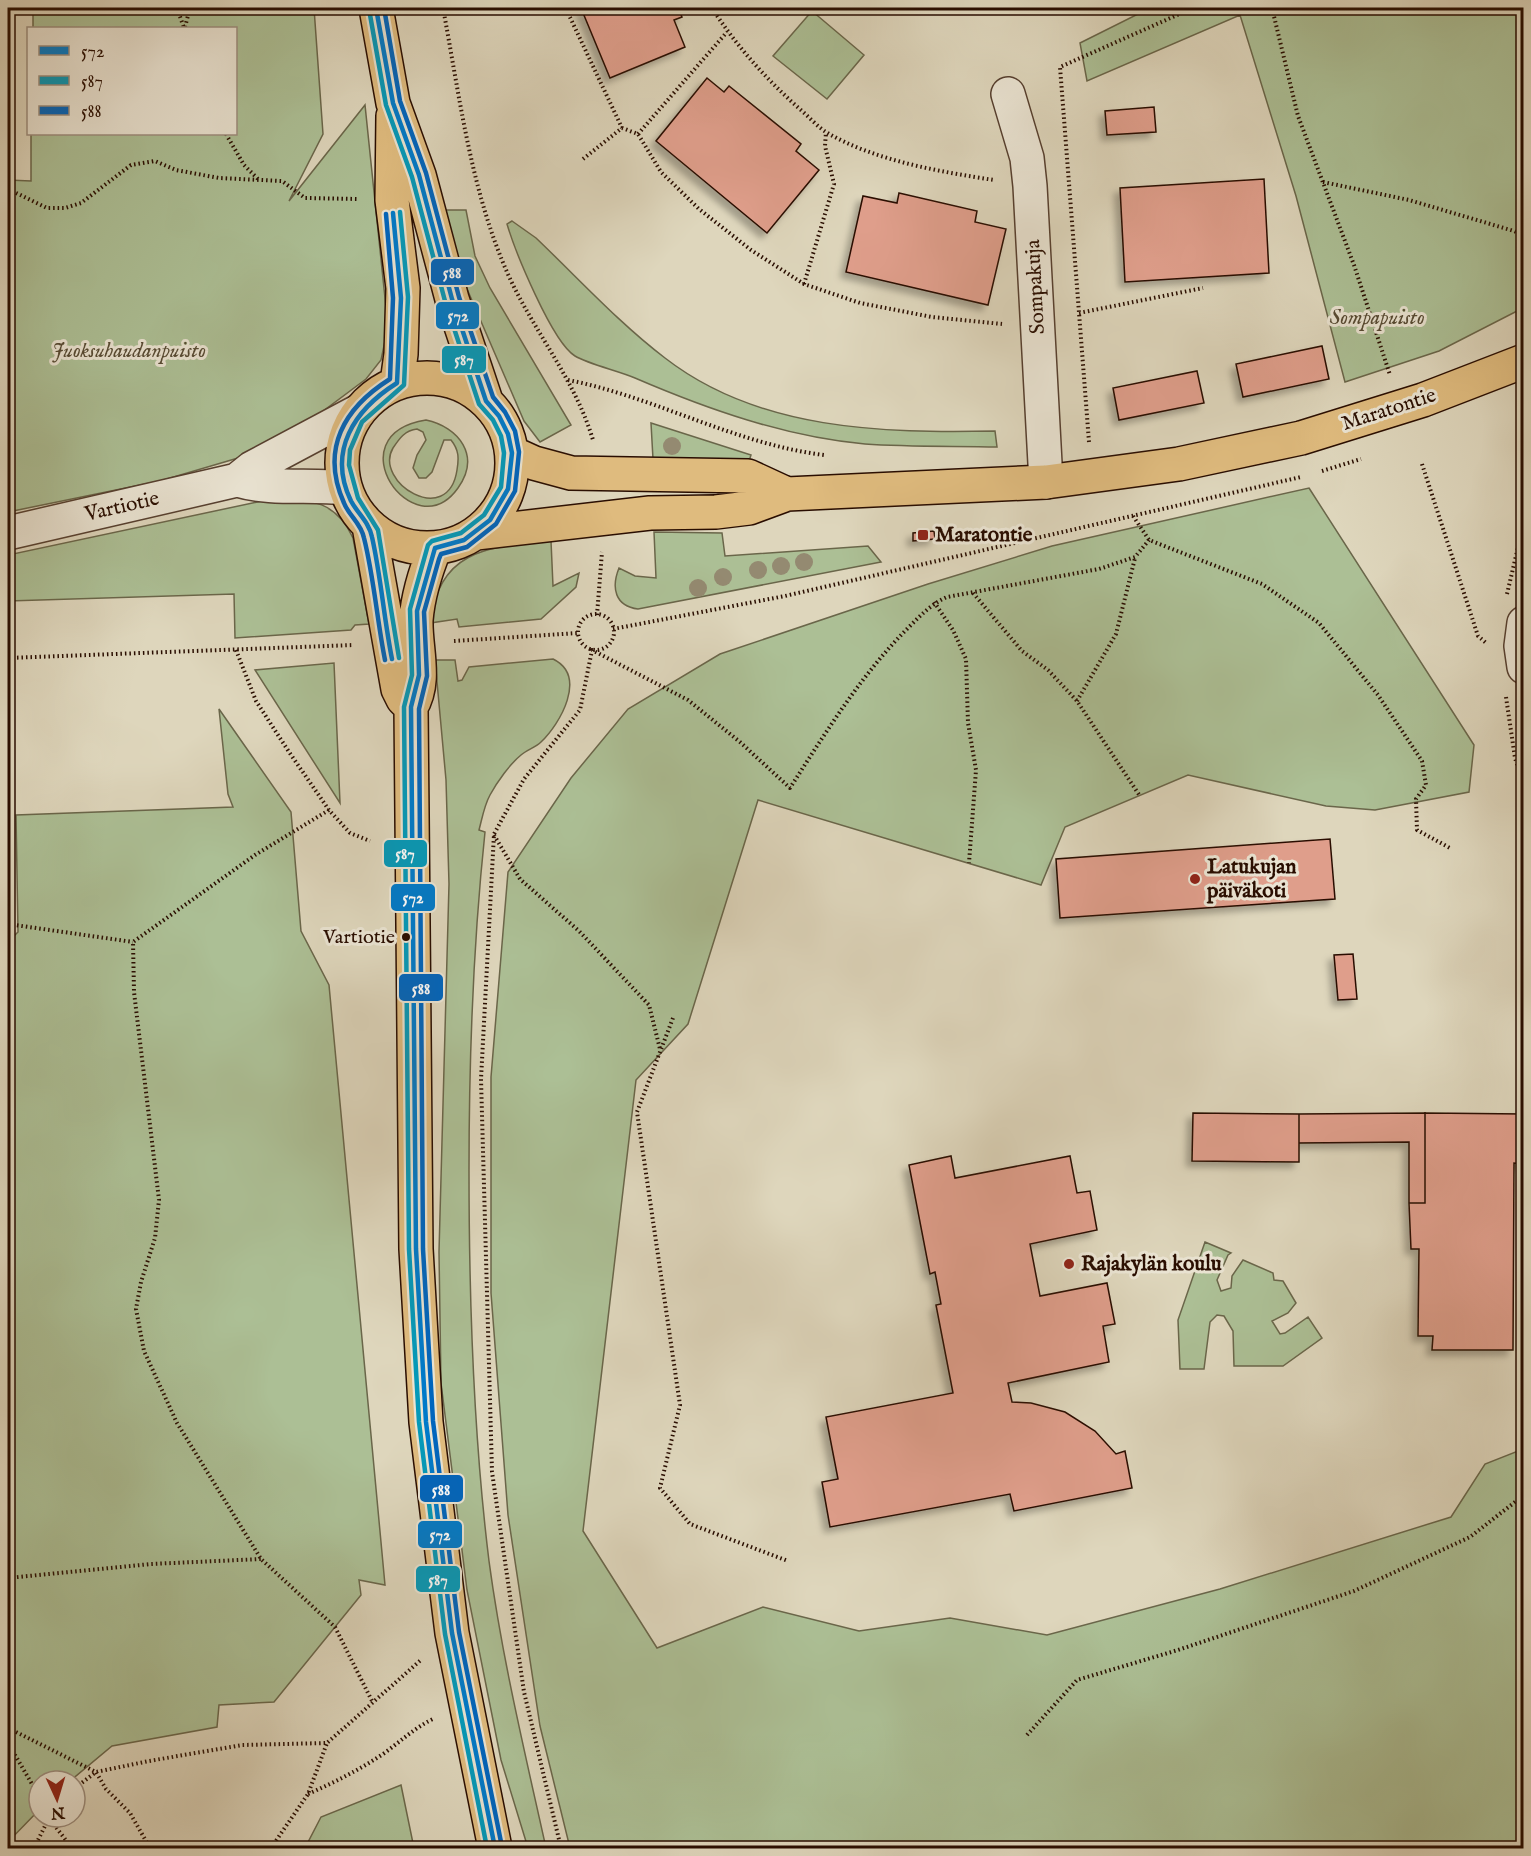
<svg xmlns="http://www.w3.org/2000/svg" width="1531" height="1856" font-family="'IM FELL English',serif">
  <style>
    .green { fill: #acbf95; stroke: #6a664a; stroke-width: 1.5; fill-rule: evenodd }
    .building { fill: #df9e8b; stroke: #290d00; stroke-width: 1.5; filter: url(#shadow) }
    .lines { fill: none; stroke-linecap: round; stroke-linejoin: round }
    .minor-casing { stroke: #563f2f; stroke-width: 36 }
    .major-casing { stroke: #290d00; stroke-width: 36 }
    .path { stroke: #290d00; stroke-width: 4; stroke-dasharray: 1.5 3; stroke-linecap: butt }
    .minor { stroke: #eae4d3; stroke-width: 33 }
    .major { stroke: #dfbb7e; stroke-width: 33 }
    .bus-1-casing { stroke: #eae4d3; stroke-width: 9 }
    .bus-2-casing { stroke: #eae4d3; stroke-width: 9 }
    .bus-3-casing { stroke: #eae4d3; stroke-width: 9 }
    .bus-1 { stroke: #007ac9; stroke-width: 4.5 }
    .bus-2 { stroke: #0499b9; stroke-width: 4.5 }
    .bus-3 { stroke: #0065bd; stroke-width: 4.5 }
    .tree { fill: #948a71 }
    .poi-dot { fill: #8f2418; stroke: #eae4d3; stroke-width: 2 }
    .bus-dot { fill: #290d00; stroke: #eae4d3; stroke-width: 2 }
    .labels { text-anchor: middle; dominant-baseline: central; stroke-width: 6; stroke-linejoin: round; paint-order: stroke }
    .bus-label { font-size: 20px; fill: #290d00; stroke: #eae4d3; text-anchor: end }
    .street-label { font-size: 21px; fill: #290d00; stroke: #eae4d3 }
    .park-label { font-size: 21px; font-style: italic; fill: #574b34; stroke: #eae4d3 }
    .poi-label { font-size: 21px; font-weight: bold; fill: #290d00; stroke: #eae4d3; text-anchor: start }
    .line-badge { stroke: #eae4d3; stroke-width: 2 }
    .badge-label { font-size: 16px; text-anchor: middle; font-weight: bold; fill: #fff }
  </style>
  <defs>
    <filter id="shadow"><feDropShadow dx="-5.5" dy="5.5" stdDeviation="3" flood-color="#0004"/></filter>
  </defs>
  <rect width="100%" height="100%" fill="#ded6bc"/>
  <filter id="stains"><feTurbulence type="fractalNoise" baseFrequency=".00333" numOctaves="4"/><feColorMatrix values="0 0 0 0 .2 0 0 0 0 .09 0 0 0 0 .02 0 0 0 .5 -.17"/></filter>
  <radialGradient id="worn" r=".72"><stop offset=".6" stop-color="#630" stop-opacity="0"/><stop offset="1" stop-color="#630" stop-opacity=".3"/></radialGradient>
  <path class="green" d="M33,8H314L323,134L289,201L365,105L388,327L381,360L366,379L311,420L255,453L160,481L8,512V180L31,181V134H236V28H33Z
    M1150,8H1523V308L1439,351L1345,382L1296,196L1240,15L1087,81L1080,43Z
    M812,11L864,55L827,99L773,56Z
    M445,210H466L475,256L490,288L571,425L540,442L524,421L458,268Z
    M512,221L536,238C578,278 619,323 665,358C759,431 883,433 995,431L997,447C953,446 908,447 865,444C786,437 707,409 635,378C619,371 588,364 575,356C552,342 515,251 507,224Z
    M426,420C459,427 481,456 458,488C414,550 333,435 426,420ZM417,429L423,432L426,440L417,455L413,468L419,478H426L432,472L444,440H451C459,450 459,458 457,470C448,529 373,482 393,448C399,439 405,430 417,429Z
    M651,423L751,455L749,461L653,459Z
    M1309,488L1474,745L1469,792L1375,810L1326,806L1188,775L1065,827L1041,885L758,800L688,1024L636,1080L583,1531L657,1648L763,1607L859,1631L950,1618L1047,1635L1220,1589L1451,1517L1485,1464L1523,1449V1848H570L540,1726L508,1515L491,1293V1077L508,872L571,778L628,709L720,654L928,584L1052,546Z
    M276,498C311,499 337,502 353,538L369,624L355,625L351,630L235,638L234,594L8,601V555Z
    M654,532L722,533L725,556L868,546L881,562L638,609C615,606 611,588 619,568L635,576L656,578Z
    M551,541L553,586L579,573L576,587L541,619L459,627L457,619L430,623C439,548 490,547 551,541Z
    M553,659C588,676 560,724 541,742C536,747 527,750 521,755C510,764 497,782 490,795C484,806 482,819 479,830L485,832C473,945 469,1058 469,1171C469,1301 473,1432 489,1561C502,1658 525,1753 546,1848H528L501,1760L467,1590L441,1383L439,1252L449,884L446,780L435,660H455L458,681L462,680L469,667Z
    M334,663L340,803L255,670Z
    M219,709L291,812L301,931L329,985L385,1585L359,1580L361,1595L274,1702L219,1705L217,1727L112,1746L70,1781H39V1810L8,1842V942L18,932L16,815L233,807L228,794Z
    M1205,1242L1231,1253L1228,1255L1217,1280L1221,1291L1231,1288L1232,1276L1243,1260L1273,1273L1274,1280L1283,1281L1296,1303L1288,1313L1272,1321L1280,1334L1285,1333L1308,1317L1322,1338L1283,1366H1234L1233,1331L1224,1316L1217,1315L1210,1322L1204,1369H1180L1178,1320Z
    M401,1785L414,1848H305L321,1817Z"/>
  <path class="building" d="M581,8H678L682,17L674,20L685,47L610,78Z
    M707,78L724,92L729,86L801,144L796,151L819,170L767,233L656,141Z
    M1154,107L1156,132L1107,135L1105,111Z
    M1264,179L1269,273L1125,282L1120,188Z
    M899,193L977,211L975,222L1006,229L988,305L846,272L863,196L897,203Z
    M1322,346L1329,379L1243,397L1236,364Z
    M1197,371L1204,403L1119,420L1113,388Z
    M934,531L935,539L913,541V533Z
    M1330,839L1335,899L1060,918L1056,859Z
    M1353,954L1357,999L1338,1000L1334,955Z
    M1193,1113L1299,1114V1162L1192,1161Z
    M1425,1113L1524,1114V1164L1514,1163L1513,1350H1432L1433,1336H1418L1419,1249H1411L1409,1203H1425Z
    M1425,1113V1203H1409V1142L1299,1143V1114Z
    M951,1156L955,1178L1070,1156L1077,1193L1090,1191L1097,1230L1030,1244L1040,1296L1107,1283L1115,1324L1103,1326L1109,1362L1008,1383L1012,1402L1031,1403L1065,1412L1095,1431L1116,1454L1125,1451L1132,1488L1014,1511L1010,1494L830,1527L822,1482L838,1479L826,1417L953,1393L936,1305L941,1304L935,1272L930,1274L909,1165Z"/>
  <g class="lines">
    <defs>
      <path id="minor" d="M1008,94L1027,158L1030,186L1046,482
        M237,480C271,490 310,484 345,488
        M8,533L237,480L252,468L359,411
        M1524,623L1521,646L1524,667"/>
      <path id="major" d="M376,8L393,103L419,175L452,299L486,401
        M393,116L392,200L403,288L401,354L397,383
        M342 463a85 85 0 1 1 170 0a85 85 0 1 1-170 0Z
        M512,453L534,463L571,473L748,476L787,494
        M369,526L398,689L403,699L411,707
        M476,533L650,513L716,512L749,508L787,494L1046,482L1179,464L1301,438L1423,400L1524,361
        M435,548C426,570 418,595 416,620C415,648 427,681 411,707L416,1249L426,1422L452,1633L495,1848"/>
    </defs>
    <use href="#minor" class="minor-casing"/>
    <use href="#major" class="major-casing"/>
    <path class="path" d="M177,8L184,28
      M443,8C459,93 470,184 504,265C529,326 574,376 593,440
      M712,8C737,47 767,80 802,111C810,118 818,127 826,132C872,160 941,172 994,180
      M1272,8L1298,116L1354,265L1390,375
      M568,13L622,128
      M185,27L190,8
      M226,134L244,165L258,179
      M638,134L727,32
      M583,159L622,128L638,134L661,172L699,209L751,250L804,284L860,303L932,317L1002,324
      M1323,182L1409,200L1514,231L1524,236
      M8,189L47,208H65L81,203L131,165L155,161L176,170L219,178L282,181L305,198L358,199
      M804,284L834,184L825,146L826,132
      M1079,313L1203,288
      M568,380C655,397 735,444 824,455
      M1518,403L1524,409
      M1089,442L1060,67L1193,8
      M1422,464L1478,636L1486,643
      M1322,471L1361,459
      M1133,516L1149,540L1262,584L1319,623L1378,695L1422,761L1426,785L1416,799L1417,830L1450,848
      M973,593L1022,651L1048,670L1077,701L1140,796
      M1507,594L1524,522
      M934,602L953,630L966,659L968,723L976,770L969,863
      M578 632a18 18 0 1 1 36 0a18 18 0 1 1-36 0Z
      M597,615L602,552
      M613,629L785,596L1301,477
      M454,641L578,633
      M236,650L256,701L289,752L329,810L350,833L370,841
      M8,658L354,645
      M1506,697L1515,758L1524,786
      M1077,701L1116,634L1135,558
      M329,810L255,855L133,942L134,992L159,1200L155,1238L141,1282L136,1309L144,1351L177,1423L261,1559L335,1627L372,1701
      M494,835L520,879L579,931L649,1005L660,1049
      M8,924L133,942
      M673,1018L637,1112L680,1405L660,1488L690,1524L788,1561
      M8,1578L151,1564L261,1559
      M8,1728L96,1772L106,1789L130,1813L150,1848
      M1027,1735L1077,1680L1178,1650L1354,1591L1470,1537L1524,1495
      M8,1743L39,1796
      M75,1788L96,1772L149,1761L242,1745L327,1743L422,1659
      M308,1794C335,1782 359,1770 383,1754C400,1742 414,1728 433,1719
      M48,1817L72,1848
      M34,1848L49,1818
      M271,1848L308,1794L327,1743
      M561,1848L524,1692L492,1472L481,1079L494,834L524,779L580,710L592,650L688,700L740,742L790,788C826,732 861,675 908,628C920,616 931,604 947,597L1099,569L1135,557L1149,540"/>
    <use href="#minor" class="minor"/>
    <use href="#major" class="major"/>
    <defs>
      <path id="bus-1" d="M376,8L393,103L419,175L452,299L486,401L499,416L508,434L512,453L508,489L490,520L464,540L435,548L417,611L419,675L411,707L416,1249L426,1422L452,1633L495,1848
        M392,659C384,619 381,577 372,537C369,522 358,514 351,501C327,451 354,410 397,383L401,298L393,213"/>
      <path id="bus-2" d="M369,9L386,105L412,177L445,301L479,404L493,420L501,436L504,453L501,487L484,515L461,533L432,541L428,545L410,609L412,675L404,707L409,1249L419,1422L445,1634L487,1848
        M399,658L378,530L358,498L349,465L350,450L362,422L404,385L408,297L400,212"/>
      <path id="bus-3" d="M384,8L400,101L426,173L459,297L493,397L505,412L515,431L519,452L515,491L496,524L467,547L441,554L439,559L424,612L427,676L419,709L423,1249L433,1421L459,1632L502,1847
        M385,660C377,620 374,578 364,538C361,523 349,516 344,503C320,449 344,408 390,379L393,298L386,214"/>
    </defs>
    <use href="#bus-1" class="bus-1-casing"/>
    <use href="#bus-2" class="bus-2-casing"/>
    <use href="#bus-3" class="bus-3-casing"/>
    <use href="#bus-1" class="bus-1"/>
    <use href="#bus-2" class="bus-2"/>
    <use href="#bus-3" class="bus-3"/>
  </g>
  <g class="tree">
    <circle cx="672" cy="446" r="9"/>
    <circle cx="804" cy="562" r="9"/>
    <circle cx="781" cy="566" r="9"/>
    <circle cx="758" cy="570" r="9"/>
    <circle cx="723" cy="577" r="9"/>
    <circle cx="698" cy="588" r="9"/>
  </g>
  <g class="poi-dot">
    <rect x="917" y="529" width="12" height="12" rx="3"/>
    <circle cx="1195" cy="879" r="6"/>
    <circle cx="1069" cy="1264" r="6"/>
  </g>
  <circle class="bus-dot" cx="406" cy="937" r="5"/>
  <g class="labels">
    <g class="bus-label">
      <text x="395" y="937">Vartiotie</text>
    </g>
    <g class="street-label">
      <text transform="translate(1036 287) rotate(-93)">Sompakuja</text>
      <text transform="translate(1389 410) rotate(-18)">Maratontie</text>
      <text transform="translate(122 507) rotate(-13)">Vartiotie</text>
    </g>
    <g class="park-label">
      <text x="1377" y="318">Sompapuisto</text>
      <text x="129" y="351">Juoksuhaudanpuisto</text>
    </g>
    <g class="poi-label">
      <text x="935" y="535">Maratontie</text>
      <text x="1207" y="867">Latukujan<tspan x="1207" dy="24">päiväkoti</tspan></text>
      <text x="1081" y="1264">Rajakylän koulu</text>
    </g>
  </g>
  <g class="line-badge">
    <rect x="430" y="258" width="45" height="28" rx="6" fill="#0065bd"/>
    <rect x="435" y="301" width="45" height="29" rx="6" fill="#007ac9"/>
    <rect x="441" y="345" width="46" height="29" rx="6" fill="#0499b9"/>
    <rect x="383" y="839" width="45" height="29" rx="6" fill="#0499b9"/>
    <rect x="390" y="883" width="46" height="29" rx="6" fill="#007ac9"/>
    <rect x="398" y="973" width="46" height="29" rx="6" fill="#0065bd"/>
    <rect x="419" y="1474" width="45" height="29" rx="6" fill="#0065bd"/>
    <rect x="417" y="1520" width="46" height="29" rx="6" fill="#007ac9"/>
    <rect x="415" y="1565" width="46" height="28" rx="6" fill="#0499b9"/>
  </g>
  <g class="badge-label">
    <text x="452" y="278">588</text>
    <text x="458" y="321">572</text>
    <text x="464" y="365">587</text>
    <text x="405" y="859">587</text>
    <text x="413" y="903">572</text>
    <text x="421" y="994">588</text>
    <text x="441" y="1495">588</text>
    <text x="440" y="1540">572</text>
    <text x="438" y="1585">587</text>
  </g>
  <rect width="1531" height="1856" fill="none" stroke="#ded6bc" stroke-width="30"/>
  <rect x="9" y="9" width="1513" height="1838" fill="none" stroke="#290d00" stroke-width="3"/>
  <rect x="15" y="15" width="1501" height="1826" fill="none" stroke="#290d00" stroke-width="1.5"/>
  <rect x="27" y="27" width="210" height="108" fill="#eae4d3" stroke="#9d8e7f" stroke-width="1.5"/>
  <rect x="39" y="46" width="30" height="9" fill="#007ac9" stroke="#9d8e7f" stroke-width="1.5"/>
  <text x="81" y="57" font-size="18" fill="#290d00">572</text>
  <rect x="39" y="76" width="30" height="9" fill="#0499b9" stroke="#9d8e7f" stroke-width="1.5"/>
  <text x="81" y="87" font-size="18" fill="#290d00">587</text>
  <rect x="39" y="106" width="30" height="9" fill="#0065bd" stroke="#9d8e7f" stroke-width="1.5"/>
  <text x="81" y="117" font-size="18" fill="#290d00">588</text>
  <g transform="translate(57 1799) rotate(176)"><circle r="28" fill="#eae4d3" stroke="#9d8e7f" stroke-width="1.5"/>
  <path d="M0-4.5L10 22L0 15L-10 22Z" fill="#8f2418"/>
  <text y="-9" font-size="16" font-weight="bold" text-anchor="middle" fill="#290d00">N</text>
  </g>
  <rect width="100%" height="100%" filter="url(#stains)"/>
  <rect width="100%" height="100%" fill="url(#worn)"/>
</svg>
